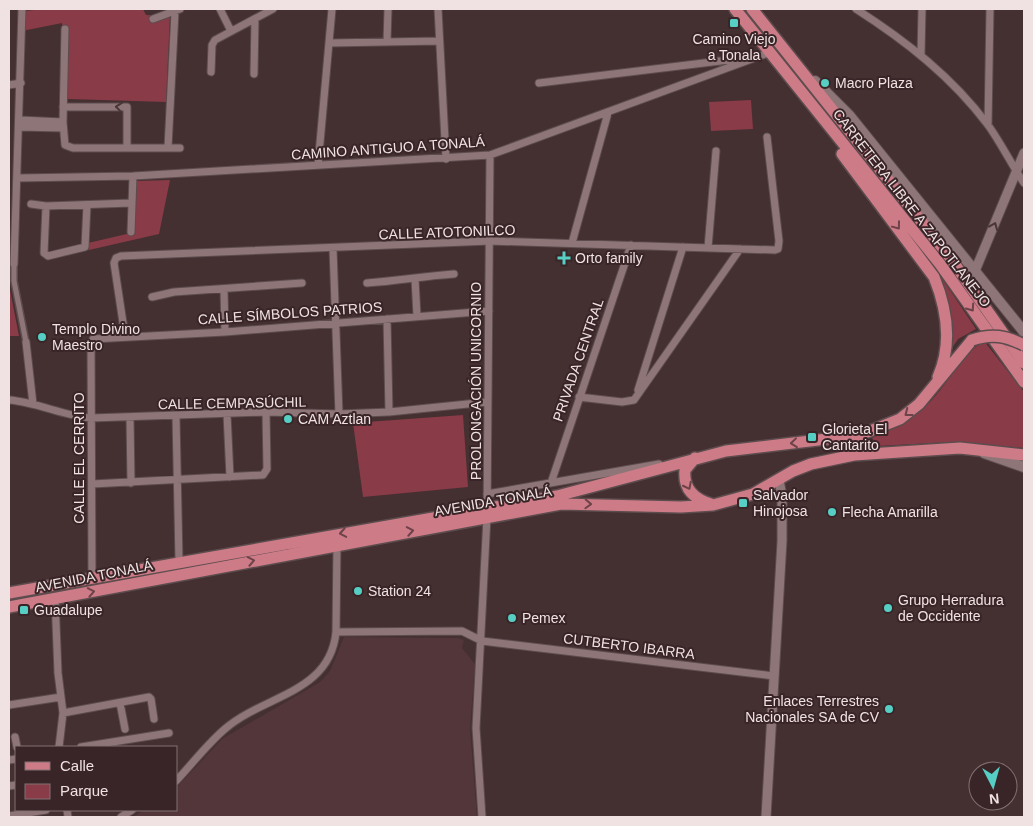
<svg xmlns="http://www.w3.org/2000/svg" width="1033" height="826" font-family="Helvetica,sans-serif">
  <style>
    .built { fill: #523639 }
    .green { fill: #893b48 }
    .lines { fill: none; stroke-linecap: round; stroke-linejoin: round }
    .pedestrian-casing { stroke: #5d4c4e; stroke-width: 8 }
    .minor-casing { stroke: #5d4c4e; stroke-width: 9 }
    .tertiary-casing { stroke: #5d4c4e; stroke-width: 11 }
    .secondary-casing { stroke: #5d4c4e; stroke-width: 12 }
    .primary-casing { stroke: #5d4c4e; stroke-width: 14 }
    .pedestrian { stroke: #8e7678; stroke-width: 5 }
    .minor { stroke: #8e7678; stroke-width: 7 }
    .tertiary { stroke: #8e7678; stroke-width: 9 }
    .secondary { stroke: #8e7678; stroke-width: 10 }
    .primary { stroke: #cd7b87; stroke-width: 11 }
    .primary-bridge-casing { stroke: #5d4c4e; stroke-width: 14; stroke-linecap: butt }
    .primary-bridge { stroke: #cd7b87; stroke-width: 11 }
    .oneway { stroke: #4a3537 }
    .oneway2 { stroke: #6d4349 }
    .poi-dot { fill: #56cec4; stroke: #392527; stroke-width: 2 }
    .labels { text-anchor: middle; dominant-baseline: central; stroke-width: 4; stroke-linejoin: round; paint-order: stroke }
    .poi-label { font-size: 14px; fill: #f0e2e3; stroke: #392527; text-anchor: start }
    .street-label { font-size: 14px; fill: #f0e2e3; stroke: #392527 }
  </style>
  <rect width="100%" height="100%" fill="#442f31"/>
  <path class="built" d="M344,637L458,638L464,640L462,648L475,664L470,729L477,817H133L144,810H176V788L222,739L320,682L330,671Z"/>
  <path class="green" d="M46,9H143L146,15L170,16L166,102L68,99L62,23L22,31L23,11Z
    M751,100L753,129L711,131L709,102Z
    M170,180L159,234L89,250L88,243L131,233L136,181Z
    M941,277L976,329L958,339L950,351L938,279Z
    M10,290L19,336H9Z
    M984,341L1024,392V448L951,442L878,446L872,438C893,428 914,418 931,401C949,382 961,355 984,341Z
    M463,415L468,487L363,497L353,423Z"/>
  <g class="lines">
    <defs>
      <path id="pedestrian" d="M14,264V281L26,342"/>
      <path id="minor" d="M220,9L231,31
        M438,9L446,159
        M856,9C906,41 952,77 988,125C1001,143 1011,164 1024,183
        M153,19L180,9
        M65,29L63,122L65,145L73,148H180
        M387,42L388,9
        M329,43L439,41
        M921,54L922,9
        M211,72L212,45L215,40L273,9
        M254,74L255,19
        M539,83L745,58
        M9,85L21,83
        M63,107H127V148
        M20,120L63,122
        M988,125L990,9
        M19,127L63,128
        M168,147L175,12
        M318,165L332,9
        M18,178L133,176L490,155L771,52
        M31,204L46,206L131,203
        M46,206L44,253L48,256L85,247L87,205
        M131,232L133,176
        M572,243L608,113
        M708,248L716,151
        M333,249L339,414
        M14,264L22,9
        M415,279L417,316
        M367,283C397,281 424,276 454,274
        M224,290L225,332
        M152,297L174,292L302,283
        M387,319L389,412
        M125,336L114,263L116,258L121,256L490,241L775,250L778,249L779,241L767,137
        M26,342L33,404
        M638,390L683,247
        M579,397L622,402L634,400L740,249
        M9,400C37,402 63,416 91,418L266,412L339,414L389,412L487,402
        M227,414L230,477
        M176,416L179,561
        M130,418L131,483
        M551,483L631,245
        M92,484L263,475L267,469L266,412
        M487,494L659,464
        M92,577L91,343L93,339L225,332L489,311
        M55,598L58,673L63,713L59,747
        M336,632L462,631L482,641L774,676
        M120,703L125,729
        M9,705L61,697
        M63,713L149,697L151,699L154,719
        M15,737L17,747
        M81,747L169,733
        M9,760L16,759
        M176,781C193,763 208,743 226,728C265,695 330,693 336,632L337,545
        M9,786L16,785
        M67,810L68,817
        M9,816L46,810
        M121,817L132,810
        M482,817L476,728L487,517L490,155"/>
      <path id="tertiary" d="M975,271L1024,153
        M766,817L782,541V496L779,480"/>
      <path id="secondary" d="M815,81L849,115L1024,332
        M984,453L1024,467"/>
      <path id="primary" d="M735,9L940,264L1024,382
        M752,9L949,256L1024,363
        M842,154L934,277C947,309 953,343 938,377
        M695,458L685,470C683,489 694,499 711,504
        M9,593L557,496L726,451L860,435L900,419L919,404L972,340
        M9,607L561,504L681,507L713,505L753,494L793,471L811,464L854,455L960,448L1024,455"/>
    </defs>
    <use href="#pedestrian" class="pedestrian-casing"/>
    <use href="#minor" class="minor-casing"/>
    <use href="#tertiary" class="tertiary-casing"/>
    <use href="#secondary" class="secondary-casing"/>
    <use href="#primary" class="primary-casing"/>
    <use href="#pedestrian" class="pedestrian"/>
    <use href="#minor" class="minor"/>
    <use href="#tertiary" class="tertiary"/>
    <use href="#secondary" class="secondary"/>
    <use href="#primary" class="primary"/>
    <defs>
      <path id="primary-bridge" d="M972,340C992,333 1006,336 1024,345"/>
    </defs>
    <use href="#primary-bridge" class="primary-bridge-casing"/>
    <use href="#primary-bridge" class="primary-bridge"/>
  </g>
  <defs><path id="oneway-chevron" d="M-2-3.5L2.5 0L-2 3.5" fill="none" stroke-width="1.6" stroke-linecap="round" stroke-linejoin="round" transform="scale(1.25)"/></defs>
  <g class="oneway">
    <use href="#oneway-chevron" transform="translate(119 107) rotate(-174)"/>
    <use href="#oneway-chevron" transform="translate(994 226) rotate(-67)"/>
  </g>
  <g class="oneway2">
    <use href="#oneway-chevron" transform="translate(897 226) rotate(53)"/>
    <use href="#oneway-chevron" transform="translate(971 308) rotate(55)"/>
    <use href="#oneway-chevron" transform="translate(908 413) rotate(142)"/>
    <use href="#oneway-chevron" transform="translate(794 443) rotate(174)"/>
    <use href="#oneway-chevron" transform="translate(688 486) rotate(63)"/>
    <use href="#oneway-chevron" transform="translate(588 504) rotate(2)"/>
    <use href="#oneway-chevron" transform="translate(410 531) rotate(-10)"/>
    <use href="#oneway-chevron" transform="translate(343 533) rotate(170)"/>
    <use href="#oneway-chevron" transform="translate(251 561) rotate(-11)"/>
    <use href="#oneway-chevron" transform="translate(91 592) rotate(-11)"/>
  </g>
  <g class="poi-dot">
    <rect x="729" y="18" width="10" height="10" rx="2.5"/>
    <circle cx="825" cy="83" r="5"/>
    <path d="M561.5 250.5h5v5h5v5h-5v5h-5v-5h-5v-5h5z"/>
    <circle cx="42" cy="337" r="5"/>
    <circle cx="288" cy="419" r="5"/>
    <rect x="807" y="432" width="10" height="10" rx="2.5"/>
    <rect x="738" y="498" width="10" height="10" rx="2.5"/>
    <circle cx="832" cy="512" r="5"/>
    <circle cx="358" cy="591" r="5"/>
    <circle cx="888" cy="608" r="5"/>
    <rect x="19" y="605" width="10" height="10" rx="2.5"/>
    <circle cx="512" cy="618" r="5"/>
    <circle cx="889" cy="709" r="5"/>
  </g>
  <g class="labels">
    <g class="poi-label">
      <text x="734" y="39" text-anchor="middle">Camino Viejo<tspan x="734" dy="16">a Tonala</tspan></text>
      <text x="835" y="83">Macro Plaza</text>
      <text x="575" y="258">Orto family</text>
      <text x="52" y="329">Templo Divino<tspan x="52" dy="16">Maestro</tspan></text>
      <text x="298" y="419">CAM Aztlan</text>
      <text x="822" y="429">Glorieta El<tspan x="822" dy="16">Cantarito</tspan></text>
      <text x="753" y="495">Salvador<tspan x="753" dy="16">Hinojosa</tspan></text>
      <text x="842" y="512">Flecha Amarilla</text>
      <text x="368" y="591">Station 24</text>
      <text x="898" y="600">Grupo Herradura<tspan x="898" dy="16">de Occidente</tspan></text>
      <text x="34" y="610">Guadalupe</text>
      <text x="522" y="618">Pemex</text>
      <text x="879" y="701" text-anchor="end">Enlaces Terrestres<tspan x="879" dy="16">Nacionales SA de CV</tspan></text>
    </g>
    <g class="street-label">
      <text transform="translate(388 148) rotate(-4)">CAMINO ANTIGUO A TONALÁ</text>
      <text transform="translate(912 208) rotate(52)">CARRETERA LIBRE A ZAPOTLANEJO</text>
      <text transform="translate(447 232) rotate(-2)">CALLE ATOTONILCO</text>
      <text transform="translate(290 313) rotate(-4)">CALLE SÍMBOLOS PATRIOS</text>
      <text transform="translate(578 360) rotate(-71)">PRIVADA CENTRAL</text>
      <text transform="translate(476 381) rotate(-90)">PROLONGACIÓN UNICORNIO</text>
      <text transform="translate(232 403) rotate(-1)">CALLE CEMPASÚCHIL</text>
      <text transform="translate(79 458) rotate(-90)">CALLE EL CERRITO</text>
      <text transform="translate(493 501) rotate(-10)">AVENIDA TONALÁ</text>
      <text transform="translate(94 576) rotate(-11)">AVENIDA TONALÁ</text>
      <text transform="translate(629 646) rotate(7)">CUTBERTO IBARRA</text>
    </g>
  </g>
  <rect width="1033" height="826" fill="none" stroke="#f0e2e3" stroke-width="20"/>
  <rect x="15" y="746" width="162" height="65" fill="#392527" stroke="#827172"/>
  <rect x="25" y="762" width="25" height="8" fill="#cd7b87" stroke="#827172"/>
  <text x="60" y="771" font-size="15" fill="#f0e2e3">Calle</text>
  <rect x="25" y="784" width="25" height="15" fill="#893b48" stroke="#827172"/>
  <text x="60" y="796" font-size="15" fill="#f0e2e3">Parque</text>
  <g transform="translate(993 786) rotate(174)"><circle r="24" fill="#392527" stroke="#827172"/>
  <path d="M0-4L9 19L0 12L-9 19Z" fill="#56cec4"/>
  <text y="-8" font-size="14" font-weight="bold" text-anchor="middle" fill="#f0e2e3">N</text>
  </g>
</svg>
